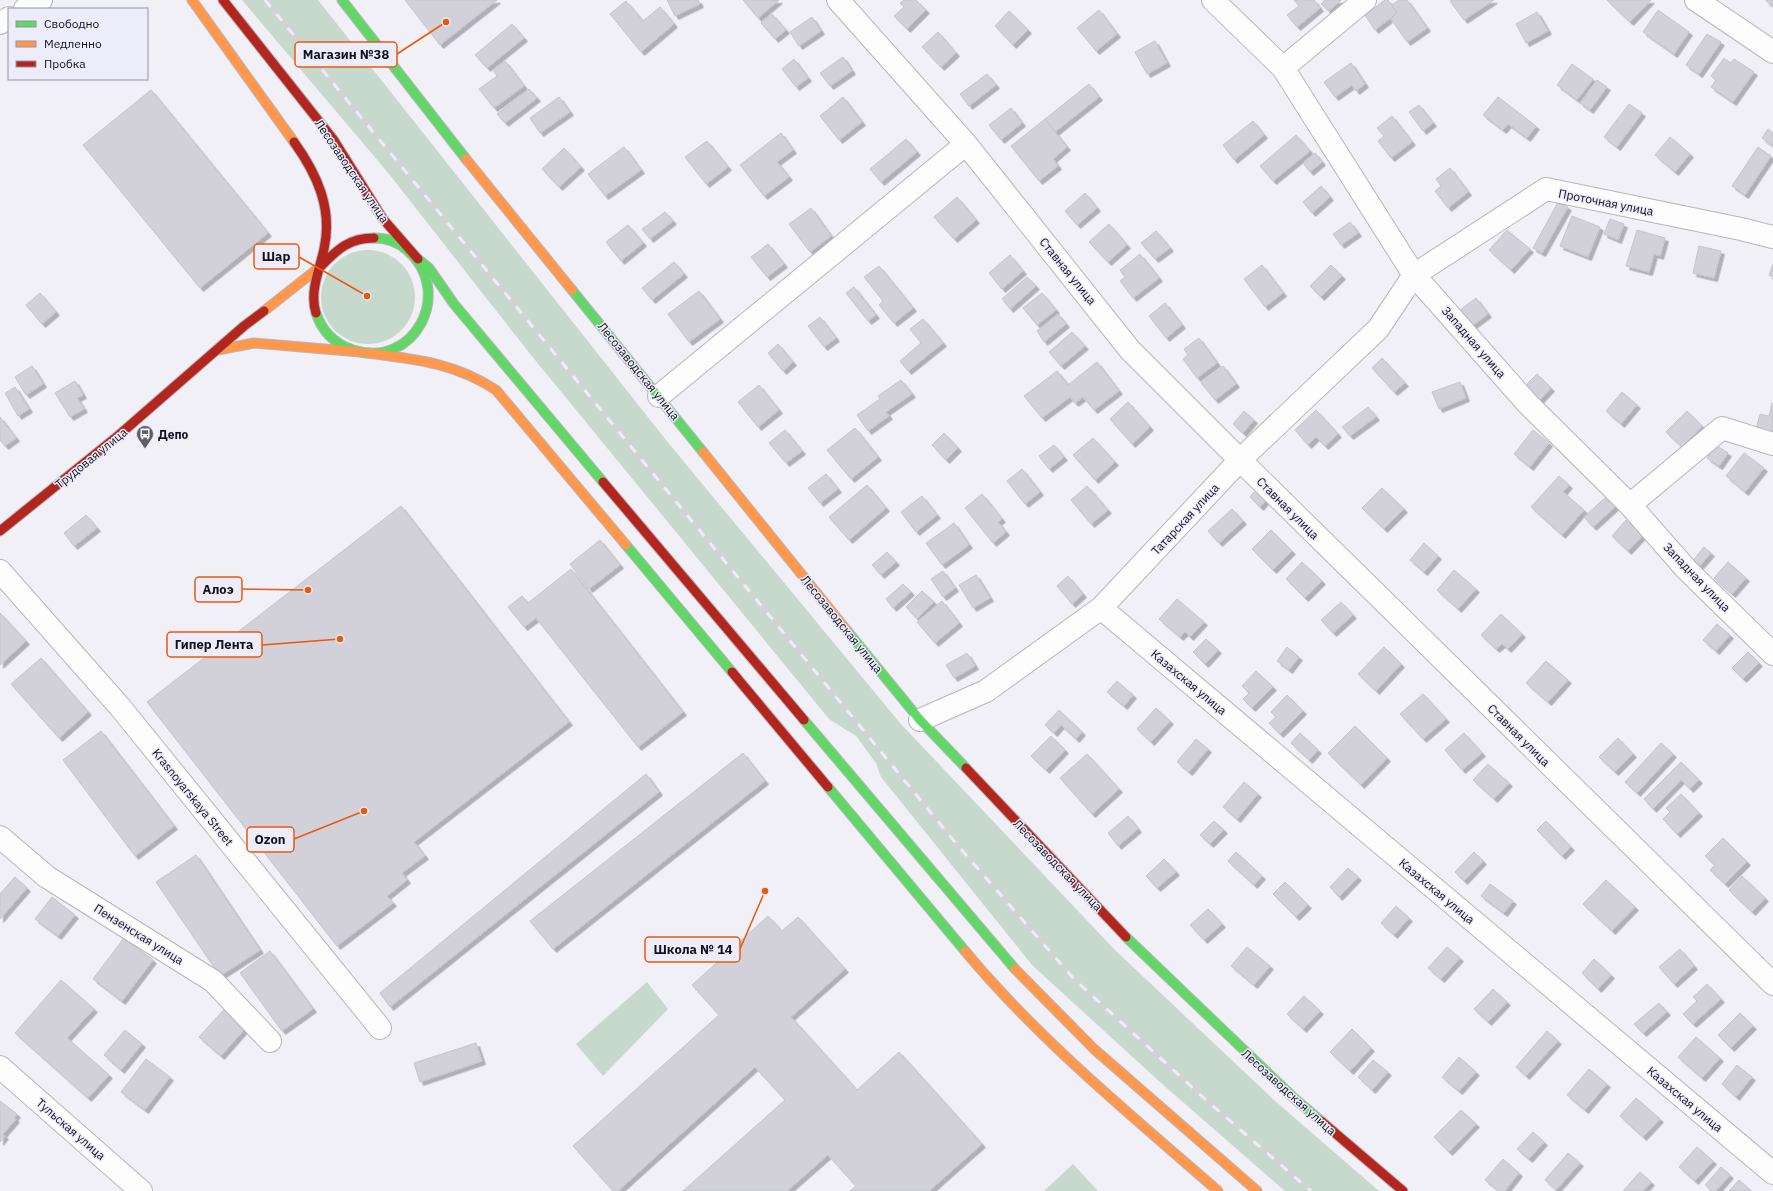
<svg xmlns="http://www.w3.org/2000/svg" width="1773" height="1191" font-family="'IBM Plex Sans',sans-serif">
  <style>
    .green { fill: #c7d9cc }
    .building { fill: #d2d1da; stroke: #c5c4cd; filter: url(#shadow) }
    .lines { fill: none; stroke-linecap: round; stroke-linejoin: round }
    .street-casing { stroke: #b7b6bf; stroke-width: 24 }
    .fast-casing { stroke: #b7b6bf; stroke-width: 11 }
    .slow-casing { stroke: #b7b6bf; stroke-width: 11 }
    .jam-casing { stroke: #b7b6bf; stroke-width: 11 }
    .street { stroke: #fdfdfe; stroke-width: 22 }
    .fast { stroke: #63d668; stroke-width: 9 }
    .slow { stroke: #ff974d; stroke-width: 9 }
    .jam { stroke: #b3261e; stroke-width: 9 }
    .rail-casing { stroke: #d2d2d4; stroke-width: 4.5 }
    .rail { stroke: #edecfa; stroke-width: 3; stroke-dasharray: 9; stroke-linecap: butt }
    .labels { text-anchor: middle; dominant-baseline: central; stroke-width: 3; stroke-linejoin: round; paint-order: stroke }
    .street-label { font-size: 12px; fill: #12101c; stroke: #edecfa }
    .poi-label { font-size: 12px; font-weight: bold; fill: #12101c; stroke: #edecfa; text-anchor: start }
    .leader { fill: none; stroke: #e8590c; stroke-width: 1.5 }
    .callout-dot { fill: #e8590c; stroke: #edecfa; stroke-width: 1.5 }
    .callout { fill: #edecfa; stroke: #e8590c; stroke-width: 1.5 }
    .callout-label { font-size: 13px; text-anchor: middle; font-weight: bold; fill: #12101c }
  </style>
  <defs>
    <filter id="shadow"><feDropShadow dx="3.5" dy="3.5" stdDeviation="0" flood-color="#0004"/></filter>
  </defs>
  <rect width="100%" height="100%" fill="#f0f0f6"/>
  <path class="green" d="M242,0H318L666,440L900,723L1115,950L1274,1100L1379,1191H1285L1161,1083L1032,965L881,777L876,763L856,736L829,719L531,355L389,174Z
    M321 297a47 47 0 1 1 94 0a47 47 0 1 1-94 0Z
    M647,982L668,1009L603,1076L576,1044Z
    M1073,1164L1098,1191H1044Z"/>
  <path class="building" d="M405,0H497L440,45Z
    M667,0H698L700,4L675,16Z
    M743,0H779L758,18Z
    M904,0H916L926,10L907,29L894,16L904,7L900,3Z
    M1294,0H1314L1320,8L1297,27L1287,15L1299,6Z
    M1325,0H1341L1329,11L1321,4Z
    M1385,0H1388L1397,13L1375,30L1365,15Z
    M1399,0H1407L1427,28L1407,42L1391,19L1397,13L1392,5Z
    M1452,0H1494L1464,20L1450,1Z
    M1607,0H1651L1630,22Z
    M1773,0V6L1766,1V0Z
    M626,1L643,21L660,7L674,24L641,52L610,14Z
    M1099,10L1117,34L1096,51L1077,28Z
    M1658,10L1689,32L1674,54L1643,32Z
    M1009,11L1028,30L1013,45L995,26Z
    M1537,12L1548,31L1526,43L1516,24Z
    M772,14L786,30L775,39L761,23Z
    M812,17L821,31L799,46L790,32Z
    M512,24L524,38L487,68L475,55Z
    M938,32L956,53L941,67L922,47Z
    M1707,34L1721,42L1699,74L1686,65Z
    M1155,41L1167,63L1147,74L1135,52Z
    M843,57L852,71L830,86L820,73Z
    M1724,58L1731,63L1734,59L1754,72L1733,102L1711,87L1716,80L1711,76Z
    M794,59L808,78L796,87L782,69Z
    M505,61L524,86L494,108L479,89L497,76L493,70Z
    M1351,63L1365,84L1356,91L1352,85L1335,97L1324,82Z
    M1572,64L1593,79L1577,100L1557,85Z
    M987,74L996,85L969,106L960,94Z
    M1597,80L1607,87L1590,110L1580,103Z
    M1089,84L1099,97L1055,132L1045,119Z
    M529,89L537,98L505,123L497,114Z
    M151,90L268,233L200,288L83,145Z
    M559,97L570,112L540,133L530,118Z
    M843,97L862,122L839,140L820,116Z
    M1498,97L1536,126L1527,138L1508,124L1503,130L1483,115Z
    M1629,104L1642,113L1617,147L1604,137Z
    M1419,105L1433,123L1423,131L1409,112Z
    M1011,108L1022,123L1001,140L989,125Z
    M1392,116L1412,142L1391,158L1378,141L1384,136L1377,128Z
    M1045,119L1067,147L1053,159L1058,166L1039,181L1011,146Z
    M1253,121L1264,135L1234,160L1223,145Z
    M1768,129L1773,133V146L1762,138Z
    M781,133L793,150L777,162L789,177L764,196L740,165Z
    M1296,135L1310,151L1273,181L1260,166Z
    M1670,137L1690,154L1675,172L1655,155Z
    M906,139L917,152L881,182L870,169Z
    M707,141L728,167L706,184L685,157Z
    M624,147L641,170L605,196L588,174Z
    M1758,147L1771,156L1745,195L1732,186Z
    M564,148L581,167L559,187L542,169Z
    M1315,153L1322,162L1310,172L1303,163Z
    M1450,168L1468,192L1448,208L1435,191L1441,186L1436,179Z
    M1321,186L1330,197L1312,213L1303,202Z
    M1085,193L1097,208L1077,225L1065,211Z
    M957,197L976,220L954,239L934,217Z
    M1558,202L1568,207L1542,253L1533,248Z
    M811,208L831,236L810,252L789,224Z
    M665,212L673,221L650,239L642,229Z
    M1572,216L1600,227L1588,257L1560,246Z
    M1610,219L1624,224L1618,240L1604,234Z
    M1350,222L1358,233L1341,245L1333,234Z
    M1109,224L1127,245L1108,262L1089,242Z
    M628,225L643,243L621,261L606,242Z
    M1507,230L1530,249L1511,270L1489,250Z
    M1637,230L1665,238L1660,256L1654,254L1649,272L1626,266Z
    M1156,231L1170,248L1155,259L1141,243Z
    M768,244L784,264L767,277L751,257Z
    M1699,246L1721,251L1714,278L1693,273Z
    M1140,254L1159,278L1133,298L1120,281L1125,277L1120,270Z
    M1010,255L1023,271L1002,289L989,273Z
    M674,262L684,274L652,300L642,288Z
    M1773,264V277L1769,275Z
    M1262,265L1283,293L1265,307L1244,279Z
    M1331,265L1342,276L1321,297L1310,286Z
    M879,266L913,308L894,323L879,305L883,301L864,277Z
    M1027,277L1036,286L1010,309L1002,299Z
    M854,287L876,315L868,321L846,293Z
    M699,291L720,319L689,342L668,314Z
    M40,293L56,312L42,324L26,305Z
    M1042,293L1056,310L1037,325L1023,308Z
    M1476,298L1488,314L1472,326L1460,310Z
    M1165,303L1182,325L1166,338L1149,316Z
    M1058,314L1066,324L1044,342L1037,331Z
    M820,317L836,338L824,347L808,326Z
    M923,319L943,343L908,371L900,361L921,343L910,329Z
    M1072,332L1085,346L1061,366L1049,352Z
    M1199,338L1217,363L1197,378L1183,359L1188,355L1184,349Z
    M778,344L793,362L783,371L768,353Z
    M1382,358L1405,383L1394,392L1372,368Z
    M1097,362L1119,391L1094,410L1083,397L1075,403L1070,397L1042,418L1024,396L1057,371L1068,385Z
    M32,366L43,384L26,395L15,377Z
    M1223,366L1236,384L1215,400L1201,383Z
    M1537,374L1551,388L1538,402L1524,387Z
    M901,380L912,394L886,412L889,416L868,431L857,415L880,399L878,396Z
    M75,381L83,395L77,398L84,409L70,417L55,393Z
    M1460,382L1466,398L1439,409L1432,392Z
    M759,385L779,410L758,427L738,402Z
    M15,387L29,409L18,416L5,393Z
    M1622,392L1637,405L1621,424L1606,411Z
    M1128,402L1150,427L1132,444L1110,419Z
    M1772,403L1773,433L1756,430L1760,414L1769,416Z
    M1368,407L1376,417L1350,436L1342,427Z
    M1316,410L1338,434L1325,446L1316,437L1308,445L1295,430Z
    M1244,411L1254,420L1243,433L1233,424Z
    M1687,411L1702,426L1682,447L1666,432Z
    M0,417L16,438L5,446L0,440Z
    M855,428L878,457L851,479L827,450Z
    M785,430L802,451L786,463L769,443Z
    M1533,430L1549,443L1530,467L1514,454Z
    M944,433L958,448L946,460L932,445Z
    M1093,438L1115,462L1095,480L1073,455Z
    M1054,445L1064,457L1049,469L1039,456Z
    M1716,445L1728,453L1719,466L1707,458Z
    M1744,453L1764,468L1745,492L1726,476Z
    M1022,469L1040,492L1025,504L1007,481Z
    M826,474L838,489L820,503L808,488Z
    M1559,476L1569,485L1563,492L1584,510L1562,535L1531,507Z
    M867,485L886,508L849,540L829,517Z
    M1087,486L1108,510L1091,524L1071,500Z
    M1382,488L1404,509L1384,529L1362,508Z
    M1256,490L1266,500L1260,507L1250,497Z
    M982,494L1002,519L998,522L1006,532L993,543L965,508Z
    M922,496L937,515L916,532L901,512Z
    M1607,496L1616,506L1593,527L1584,517Z
    M401,506L569,722L414,842L425,856L402,873L407,880L387,896L393,903L337,946L147,702Z
    M1232,509L1243,521L1219,543L1208,531Z
    M86,515L97,528L74,546L64,533Z
    M1626,520L1643,535L1628,551L1612,536Z
    M954,523L969,545L942,565L926,543Z
    M1271,530L1292,551L1273,570L1252,549Z
    M600,540L620,565L589,589L570,564Z
    M1424,543L1438,556L1424,572L1410,560Z
    M1704,547L1711,553L1697,569L1690,564Z
    M887,552L896,562L881,575L872,565Z
    M1302,562L1322,581L1305,598L1286,579Z
    M1728,562L1746,578L1732,594L1714,578Z
    M571,569L683,712L638,747L536,618L524,627L508,607L522,596L528,603Z
    M1454,570L1476,589L1458,609L1437,590Z
    M943,571L955,588L943,597L931,579Z
    M976,575L990,598L973,608L959,585Z
    M1068,576L1083,594L1072,604L1057,586Z
    M903,584L911,592L893,608L886,599Z
    M922,591L934,602L917,619L906,607Z
    M1177,599L1204,622L1190,637L1185,632L1180,637L1159,619Z
    M942,601L959,623L935,643L917,622Z
    M1341,602L1353,615L1333,633L1321,620Z
    M0,613L26,641L0,665Z
    M1501,614L1522,634L1508,649L1502,644L1496,649L1481,635Z
    M1717,624L1730,635L1716,651L1703,640Z
    M1206,639L1218,650L1205,664L1193,652Z
    M1287,647L1299,657L1289,670L1277,661Z
    M1384,647L1401,664L1376,691L1358,674Z
    M1748,652L1759,663L1743,679L1732,668Z
    M967,653L975,666L954,678L946,665Z
    M41,658L88,712L59,738L11,684Z
    M1546,661L1568,680L1548,702L1526,683Z
    M1256,671L1273,687L1252,708L1243,699L1249,693L1242,686Z
    M1117,681L1133,695L1124,706L1107,692Z
    M1423,694L1446,719L1423,739L1400,714Z
    M1287,695L1303,711L1280,734L1269,723L1276,717L1271,712Z
    M1156,708L1170,721L1151,742L1137,729Z
    M1059,710L1082,732L1076,739L1061,725L1054,733L1045,725Z
    M1355,726L1387,758L1361,785L1328,753Z
    M101,731L174,826L135,856L63,760Z
    M1300,733L1318,750L1309,760L1291,743Z
    M1464,733L1482,753L1462,770L1445,750Z
    M1051,736L1065,750L1046,770L1031,756Z
    M1618,738L1633,754L1615,772L1599,757Z
    M1196,739L1208,749L1189,772L1177,762Z
    M1661,743L1673,754L1637,793L1625,782Z
    M743,753L765,781L553,949L530,921Z
    M1087,754L1119,789L1092,814L1060,778Z
    M1681,762L1699,780L1690,789L1681,780L1653,809L1644,799Z
    M1488,764L1509,783L1494,799L1473,780Z
    M646,774L659,792L390,1007L380,993Z
    M1244,782L1258,794L1237,819L1223,807Z
    M1681,794L1699,813L1677,834L1663,819L1670,812L1666,808Z
    M1128,816L1138,829L1118,846L1108,833Z
    M1214,821L1224,830L1210,844L1200,835Z
    M1546,821L1571,847L1562,856L1537,830Z
    M1723,838L1747,862L1725,884L1710,870L1715,865L1705,856Z
    M1236,852L1262,876L1254,885L1228,861Z
    M1474,852L1483,861L1464,881L1455,872Z
    M196,855L260,950L220,976L156,882Z
    M1164,859L1176,872L1157,888L1146,876Z
    M1348,868L1358,877L1339,897L1330,887Z
    M1742,876L1765,898L1752,912L1729,890Z
    M15,877L27,888L0,919V894Z
    M1606,880L1635,907L1612,931L1583,904Z
    M1285,882L1308,905L1296,917L1273,894Z
    M1490,884L1513,901L1504,913L1481,896Z
    M52,897L75,915L58,936L35,919Z
    M1396,906L1409,918L1394,935L1381,923Z
    M1208,909L1222,924L1204,940L1190,925Z
    M768,916L782,931L798,917L845,969L791,1017L857,1090L899,1052L982,1144L929,1191H850L856,1186L828,1155L787,1191H683L785,1100L755,1067L618,1191H613L573,1146L719,1015L692,985Z
    M124,938L153,960L122,1001L93,979Z
    M1247,947L1270,966L1254,985L1231,966Z
    M1447,947L1460,958L1441,979L1428,968Z
    M1680,949L1694,966L1674,984L1659,967Z
    M270,951L313,1009L282,1031L240,973Z
    M1594,959L1611,975L1598,989L1582,973Z
    M61,980L94,1009L67,1038L109,1075L88,1098L15,1033Z
    M1707,984L1721,999L1693,1024L1683,1014L1697,1001L1693,997Z
    M1493,989L1507,1002L1488,1022L1474,1009Z
    M1304,996L1320,1011L1303,1029L1287,1014Z
    M1659,1003L1667,1012L1643,1033L1634,1024Z
    M228,1005L249,1024L221,1056L199,1037Z
    M1740,1013L1753,1026L1731,1048L1718,1035Z
    M1352,1029L1371,1048L1350,1071L1330,1052Z
    M125,1030L142,1044L121,1070L104,1055Z
    M1547,1031L1558,1041L1526,1076L1516,1067Z
    M1696,1037L1720,1058L1702,1078L1678,1057Z
    M476,1043L482,1061L420,1082L414,1063Z
    M1459,1057L1476,1072L1459,1091L1442,1077Z
    M146,1059L170,1077L145,1110L121,1092Z
    M1373,1060L1388,1072L1372,1090L1358,1077Z
    M1737,1065L1752,1077L1736,1097L1722,1084Z
    M1589,1069L1607,1084L1585,1110L1567,1095Z
    M1636,1098L1660,1119L1643,1137L1620,1116Z
    M0,1101L17,1114L14,1118L16,1119L3,1134L5,1136L0,1142Z
    M1461,1110L1476,1124L1449,1152L1434,1137Z
    M1533,1132L1544,1142L1529,1159L1517,1149Z
    M1697,1147L1713,1161L1695,1181L1679,1167Z
    M1568,1153L1580,1163L1556,1190L1545,1180Z
    M1503,1159L1519,1173L1505,1191H1499L1485,1180Z
    M1721,1167L1730,1175L1716,1191H1712L1705,1185Z
    M1640,1172L1651,1182L1643,1191H1623Z
    M1739,1180L1751,1191H1729Z"/>
  <g class="lines">
    <defs>
      <path id="street" d="M838,0L966,144L1130,350L1240,460L1773,984
        M1213,0L1283,68L1414,275L1527,403L1630,505L1687,570L1773,654
        M1696,0L1773,52
        M25,9L41,0
        M0,23L9,18
        M1283,68L1365,0
        M659,396L966,144
        M1630,505L1722,428L1773,444
        M0,571L120,707L380,1028
        M1101,608L1773,1173
        M920,720L986,691L1101,608L1240,460L1378,329L1414,275L1546,189L1741,229L1773,237
        M0,837L47,877L213,981L270,1041
        M0,1067L141,1191"/>
      <path id="fast" d="M342,0L466,159
        M418,259L429,268L454,304L603,482
        M572,290L703,452
        M316,313C322,331 335,344 353,350C415,370 455,291 407,250C398,242 386,238 374,238
        M626,545L732,672
        M848,632L920,720L966,768
        M804,720L1015,969
        M828,787L965,951
        M1126,937L1295,1099L1321,1121"/>
      <path id="slow" d="M192,0L294,142
        M466,159L572,290
        M264,311L321,266
        M218,350L254,343L360,352
        M367,353C415,359 455,363 496,390L626,545
        M703,452L848,632
        M965,951C1039,1040 1131,1115 1218,1191
        M1015,969L1094,1049L1257,1191"/>
      <path id="jam" d="M223,0L333,139L383,219L418,259
        M294,142C317,174 333,209 324,249C320,269 309,292 316,313
        M321,266C338,249 349,238 374,238
        M603,482L804,720
        M0,531L119,435L244,326L264,311
        M732,672L828,787
        M966,768L1126,937
        M1321,1121L1403,1191"/>
    </defs>
    <use href="#street" class="street-casing"/>
    <use href="#fast" class="fast-casing"/>
    <use href="#slow" class="slow-casing"/>
    <use href="#jam" class="jam-casing"/>
    <use href="#street" class="street"/>
    <use href="#fast" class="fast"/>
    <use href="#slow" class="slow"/>
    <use href="#jam" class="jam"/>
    <defs>
      <path id="rail" d="M265,0L959,847L1074,979L1206,1100L1311,1191"/>
    </defs>
    <use href="#rail" class="rail-casing"/>
    <use href="#rail" class="rail"/>
  </g>
  <defs>
    <symbol id="bus-pin" viewBox="-11 -11 22 30"><path d="M0 17L-7.5 6A9.5 9.5 0 1 1 7.5 6Z" fill="#605e68" stroke="#edecfa"/><path d="M-5-6H5V4H4V6H2V4H-2V6H-4V4H-5ZM-3.5-4V0h7V-4ZM-3.5 1.2v1.5H-2V1.2ZM2 1.2v1.5H3.5V1.2Z" fill="#fff"/></symbol>
  </defs>
  <g fill-rule="evenodd">
    <use href="#bus-pin" x="135" y="424" width="20" height="27"/>
  </g>
  <g class="labels">
    <g class="street-label">
      <text transform="translate(352 171) rotate(56)">Лесозаводская улица</text>
      <text transform="translate(1606 202) rotate(11)">Проточная улица</text>
      <text transform="translate(1068 271) rotate(51)">Ставная улица</text>
      <text transform="translate(1474 342) rotate(49)">Западная улица</text>
      <text transform="translate(639 371) rotate(51)">Лесозаводская улица</text>
      <text transform="translate(91 458) rotate(-39)">Трудовая улица</text>
      <text transform="translate(1288 508) rotate(45)">Ставная улица</text>
      <text transform="translate(1185 519) rotate(-47)">Татарская улица</text>
      <text transform="translate(1697 577) rotate(46)">Западная улица</text>
      <text transform="translate(842 624) rotate(51)">Лесозаводская улица</text>
      <text transform="translate(1189 682) rotate(40)">Казахская улица</text>
      <text transform="translate(1519 735) rotate(45)">Ставная улица</text>
      <text transform="translate(193 797) rotate(51)">Krasnoyarskaya Street</text>
      <text transform="translate(1058 865) rotate(46)">Лесозаводская улица</text>
      <text transform="translate(1437 891) rotate(40)">Казахская улица</text>
      <text transform="translate(139 934) rotate(32)">Пензенская улица</text>
      <text transform="translate(1289 1092) rotate(42)">Лесозаводская улица</text>
      <text transform="translate(1685 1099) rotate(40)">Казахская улица</text>
      <text transform="translate(71 1129) rotate(41)">Тульская улица</text>
    </g>
    <g class="poi-label">
      <text x="158" y="434">Депо</text>
    </g>
  </g>
  <path class="leader" d="M446 22L397 54M367 296L299 257M308 590L242 589M340 639L262 645M364 811L294 839M765 891L740 949"/>
  <g class="callout-dot">
    <circle cx="446" cy="22" r="4"/>
    <circle cx="367" cy="296" r="4"/>
    <circle cx="308" cy="590" r="4"/>
    <circle cx="340" cy="639" r="4"/>
    <circle cx="364" cy="811" r="4"/>
    <circle cx="765" cy="891" r="4"/>
  </g>
  <g class="callout">
    <rect x="295" y="42" width="102" height="25" rx="4"/>
    <rect x="254" y="244" width="45" height="25" rx="4"/>
    <rect x="195" y="577" width="47" height="25" rx="4"/>
    <rect x="167" y="632" width="95" height="25" rx="4"/>
    <rect x="247" y="827" width="47" height="25" rx="4"/>
    <rect x="645" y="937" width="95" height="25" rx="4"/>
  </g>
  <g class="callout-label">
    <text x="346" y="59">Магазин №38</text>
    <text x="276" y="261">Шар</text>
    <text x="218" y="594">Алоэ</text>
    <text x="214" y="649">Гипер Лента</text>
    <text x="270" y="844">Ozon</text>
    <text x="693" y="954">Школа № 14</text>
  </g>
  <rect x="8" y="8" width="140" height="72" fill="#edecfa" stroke="#9594a1"/>
  <rect x="16" y="21" width="20" height="6" fill="#63d668" stroke="#9594a1"/>
  <text x="44" y="28" font-size="12" fill="#12101c">Свободно</text>
  <rect x="16" y="41" width="20" height="6" fill="#ff974d" stroke="#9594a1"/>
  <text x="44" y="48" font-size="12" fill="#12101c">Медленно</text>
  <rect x="16" y="61" width="20" height="6" fill="#b3261e" stroke="#9594a1"/>
  <text x="44" y="68" font-size="12" fill="#12101c">Пробка</text>
</svg>
